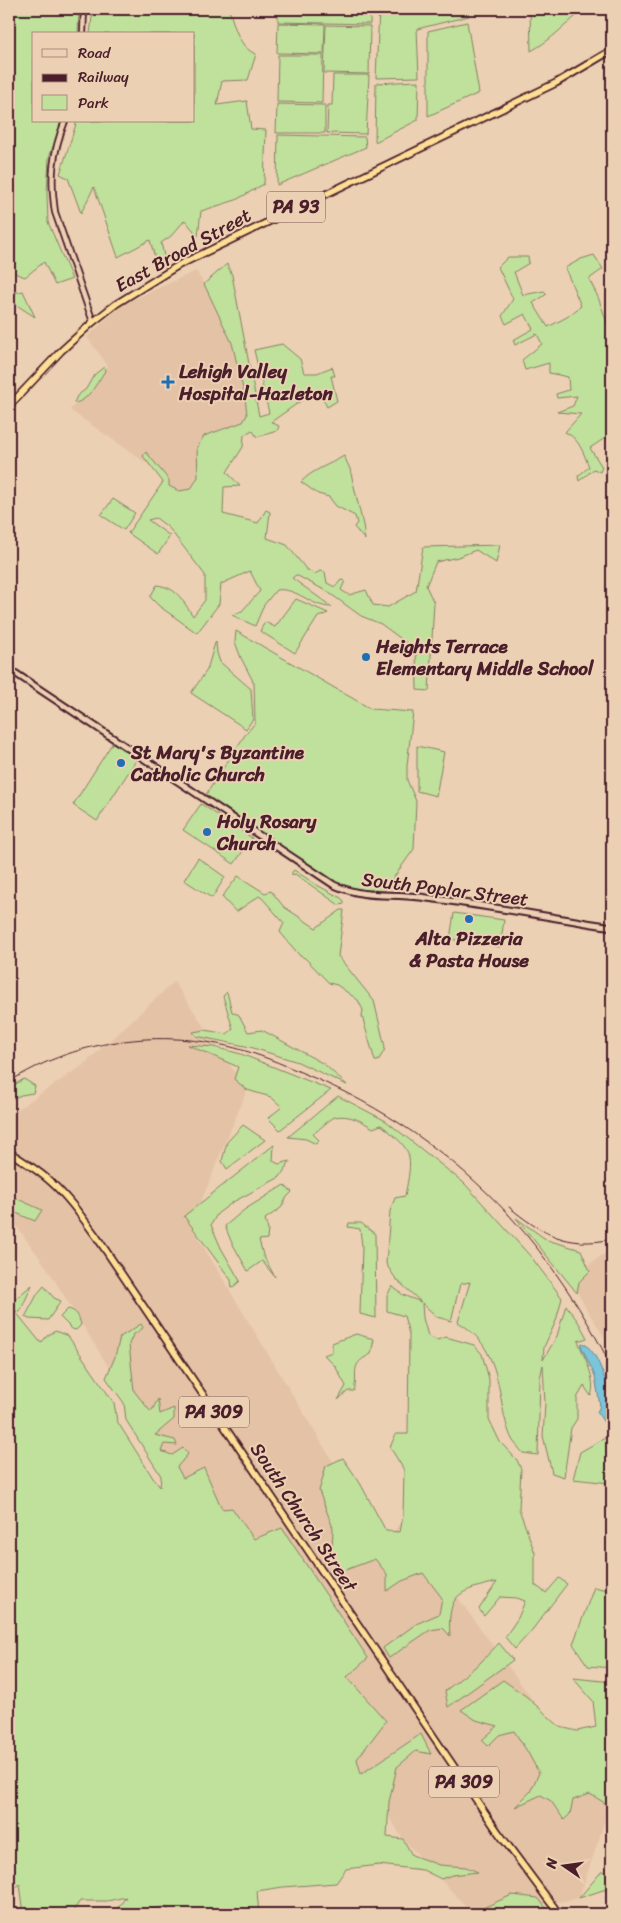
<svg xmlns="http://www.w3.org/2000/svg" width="621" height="1923" font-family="Sriracha,sans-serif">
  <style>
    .built { fill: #e4c2a6 }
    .green { fill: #bfe19b; stroke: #848063 }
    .water { fill: #7ac5da; stroke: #678394 }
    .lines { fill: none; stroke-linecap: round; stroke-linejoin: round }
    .tertiary-casing { stroke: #4a1f2b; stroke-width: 8 }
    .secondary-casing { stroke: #4a1f2b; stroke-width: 9 }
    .trunk-casing { stroke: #4a1f2b; stroke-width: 9 }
    .tertiary { stroke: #ecd0b3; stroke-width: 4.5 }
    .secondary { stroke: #ecd0b3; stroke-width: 5 }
    .trunk { stroke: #fdde96; stroke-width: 5.5 }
    .rail { stroke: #4a1f2b; stroke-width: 1 }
    .poi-dot { fill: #1f6fb2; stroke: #ecd0b3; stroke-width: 2 }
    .labels { text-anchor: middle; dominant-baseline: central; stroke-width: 4; stroke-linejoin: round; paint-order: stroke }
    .shield { fill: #ecd0b3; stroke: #7b5454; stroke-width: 1 }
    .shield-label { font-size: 18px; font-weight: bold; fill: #4a1f2b }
    .street-label { font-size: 19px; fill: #4a1f2b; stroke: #ecd0b3 }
    .poi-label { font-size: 19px; font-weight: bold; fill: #4a1f2b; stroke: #ecd0b3; text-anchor: start }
  </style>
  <rect width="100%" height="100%" fill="#ecd0b3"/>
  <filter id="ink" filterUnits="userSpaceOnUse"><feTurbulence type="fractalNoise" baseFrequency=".02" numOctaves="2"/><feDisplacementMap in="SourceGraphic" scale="10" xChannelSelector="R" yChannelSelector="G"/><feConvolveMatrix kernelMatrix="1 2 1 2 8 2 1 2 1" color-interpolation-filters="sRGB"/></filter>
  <g filter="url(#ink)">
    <path class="built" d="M196,271L204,284L232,343L245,397L247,415L243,422L204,436L197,447L198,477L191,489L179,491L169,486V480H171L70,410L108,366L87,337L123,304Z
      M174,982L247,1090L191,1226L383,1545L402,1521L610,1806L579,1898L494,1914H473L403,1839L45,1265L9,1216V1115L82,1066Z
      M612,1248V1355L607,1341L584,1305L571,1278Z"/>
    <path class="green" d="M9,9H47L51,13L79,9L78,34H34V121H63L49,157L47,193L48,222L72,279L55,285L44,262L25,277L9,271Z
      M93,9H229C234,25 239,48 256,54L248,80L222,81L217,105L247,101L251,129L266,130L264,184L236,200L201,211L198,236L185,220L171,236L161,243L166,264L158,269L150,240L118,257L94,187L81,213L68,178L60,174L77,121H194V34H90Z
      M278,9H370V24L278,22Z
      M379,9H467L469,16L417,29L419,77L376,78Z
      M530,9H585C566,23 552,40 531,51Z
      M467,22L479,93L428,116V31Z
      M278,23L325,24L324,54L277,53Z
      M326,25L370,26L369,74L324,73Z
      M278,55H323L322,103L277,102Z
      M333,75H369L366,134L327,133L328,105H332Z
      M419,81L418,120L375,142L376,83Z
      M277,104L325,105V133H276Z
      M278,135L365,137L366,147L277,185Z
      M594,255L603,269L589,279L598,297L609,328L612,326V441L605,438L590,448L602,467L600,472L594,469L579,481L578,476L589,467C584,454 579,438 565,432L581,414L557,412L573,406L577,396L557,398L556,394L569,390L568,377L549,373V363L525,370L522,360L542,344L537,334L515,345L513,340L533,329L525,314L506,324L502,316L513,299L498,267L508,257H528L529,263L514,272L523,295L544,291L547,294L533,303L548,327L567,317L581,306L565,268L581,259Z
      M227,264L232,275L259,416L269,413L254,350L282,344L300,359L304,373H317L332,367L335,376H331L337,401L327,407L320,392L308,396L271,422L279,426L277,431L257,437L252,430L244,435L243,447L227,472L240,486L224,487L223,514L258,523L266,510L270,512L267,538L287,545L306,569L315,574L320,571L325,572L327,583L335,587L341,580L345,581L341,590L349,595L366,590L373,605L388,607L416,591L423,547L500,545L496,563L476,550L458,557L436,562L426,586L434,603L429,691L417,690L416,650L381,624L361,616L328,592L296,575L292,578L332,607C310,607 298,587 276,590L264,605L255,626L232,615L242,611L260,591L250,571L221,584L219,604L197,633L159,606L150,597L157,585C178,588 182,600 193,616L205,600V575L169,528L156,518L148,520L170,536L158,554L128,533L163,482L143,456L146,452L169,480V486L179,491L191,489L198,477L197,447L204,436L243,422L247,415L245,397L232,343L204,284Z
      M23,291L35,317L15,304L9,309V294Z
      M104,367L105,371C98,381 88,402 74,403L77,396L86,389L94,375Z
      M344,456L350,469L363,525L365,540L354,527L357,523L355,516L336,506L329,497L318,494L301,482C312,470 329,465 344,456Z
      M113,499L135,513L124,530L101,515Z
      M296,599L328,613L318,617L295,653L260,631L265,622L275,627Z
      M236,631L371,709L413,712L407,766V780L416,801L414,849L384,891L357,889L333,882L205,796L245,735L255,723L254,683L241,658L235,642Z
      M216,642L217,653L220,662L251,689L253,719L246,729L191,693L207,670L215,643Z
      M113,742L137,759L97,821L73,805Z
      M417,746L444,752L436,796L417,791Z
      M201,804L252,838L234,864L183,830Z
      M198,858L225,877L212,898L184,880Z
      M294,870L315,884L341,898L344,901V904L339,905L295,874L292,875V872Z
      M238,876L265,893L271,891L284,907L316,928L341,910H344L338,956L374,1001L385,1047L384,1051L378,1061H375L362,1016L363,1010L358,1000L337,985L329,983L305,958L300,956L280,932L284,923L262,898L259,896L236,912L222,897Z
      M454,913L504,920L500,947L450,939Z
      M227,992L232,1012L239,1015L248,1032L262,1030L324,1064L347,1085L298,1062L250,1047L196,1036L193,1032L205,1030L227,1034L233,1029L223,996Z
      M188,1045L214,1047L241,1054L331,1090L280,1130L268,1118L282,1107L271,1097L247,1090L234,1079L238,1067Z
      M24,1079L35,1086L33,1093L21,1095L9,1101V1088Z
      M338,1096L386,1121L464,1183L532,1258L562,1298L556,1321L544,1347L543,1360L557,1336L566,1305L579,1323L587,1338L578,1341C584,1357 597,1379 591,1396L584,1386L577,1398V1419L571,1428L564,1477L552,1473L543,1436L545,1404L543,1365L540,1378L538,1455L523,1453C520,1449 516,1445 513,1441C507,1430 504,1415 502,1404C496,1369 490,1341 458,1322L470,1282L460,1284L451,1321L437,1317L422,1303L423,1318L428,1336L437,1340L446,1337L474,1345L482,1354L489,1379V1419L500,1442L517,1460L521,1469L519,1509L535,1553V1585L546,1593L559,1578L567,1584L532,1630L515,1649L505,1637L518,1618L525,1601L517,1598L500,1597L484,1616L479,1609L497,1582C459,1591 447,1593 450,1636L443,1628L430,1630L389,1658L383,1648L416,1624L439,1614L442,1598L423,1573L402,1581L387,1591V1574L375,1559L340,1572L332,1552L333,1528L319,1491L326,1466L343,1458L360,1483L386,1531L400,1532L403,1516L404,1470L390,1447L396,1434H408L409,1334L404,1316L387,1311V1296L392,1286L403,1295L421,1302L396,1279L386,1264L390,1211L395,1198L405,1196C407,1184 411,1169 409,1157C408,1146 389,1131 381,1125L373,1128C362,1121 349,1114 335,1117C328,1120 320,1129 313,1134L319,1140L316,1144L306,1139L288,1137Z
      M243,1125L265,1140L227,1169L222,1161L227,1142Z
      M274,1145L273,1161L279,1164L290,1161L280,1177L233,1202L217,1214L211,1225L221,1248L240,1281L232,1288L231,1280L184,1216Z
      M284,1185L292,1192L287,1197L281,1208L265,1219L268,1230L267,1239L259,1240L263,1255L275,1277L262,1261L248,1271L231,1241L225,1226L244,1210Z
      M9,1195L42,1210L35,1221L9,1210Z
      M516,1218L547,1240L581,1250L590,1271L579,1282L577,1293Z
      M349,1223H361L375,1234L376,1318L360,1314L362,1246L360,1229L348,1227Z
      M32,1285L20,1312L15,1311L41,1343L47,1336L55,1331L68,1336L114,1403L117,1421L153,1478L160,1487L161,1476L126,1420L124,1403L106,1378L115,1357L120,1337L141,1324L143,1328L133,1335L129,1344L134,1391L151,1412L158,1399L160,1414L174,1408V1419L155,1435L175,1440L177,1445L164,1444L161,1451L172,1455L183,1448L188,1454L177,1467L183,1478L204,1468L222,1509L232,1508L254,1539L282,1528L368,1658L347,1677L386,1721L357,1759L361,1774L421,1734L431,1754L416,1751L397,1767L389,1802L387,1837L403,1839L412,1855L439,1865L466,1867L478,1872L452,1875L441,1879L423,1870L379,1865L346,1869L336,1883L283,1887L257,1891L259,1914H172L165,1907L151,1909V1914H113L126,1897L107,1901H80L71,1914H24L20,1884L9,1894V1304Z
      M44,1286L54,1298L61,1301L48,1320L29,1319L25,1317L38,1293Z
      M68,1309C77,1311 79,1316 81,1325L76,1330L72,1329L60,1317Z
      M356,1334L374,1339L371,1354C348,1365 359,1372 354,1391H348L338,1400L346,1386L335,1366L324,1355L332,1352V1343Z
      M612,1434V1488L610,1483L573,1479L580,1452Z
      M594,1587L612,1591V1668L588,1666L573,1644Z
      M499,1643L513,1660L448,1707L445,1691L480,1663Z
      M573,1678L612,1682V1834L610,1833V1806L590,1794L573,1800L570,1814L564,1820L551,1801L541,1795L515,1807L530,1792L539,1773L527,1751L514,1731L499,1735L488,1746L482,1740L498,1726L476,1720L461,1710L503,1680L527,1697L560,1727L577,1731L596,1727L593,1701Z
      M602,1871L612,1875V1889L603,1890L579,1898Z
      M512,1895L538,1898L551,1914H479L485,1907Z"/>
    <path class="water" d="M582,1343C598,1348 609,1391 612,1406C613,1412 612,1420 612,1426L607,1427L597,1412L600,1406L595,1376L581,1346Z"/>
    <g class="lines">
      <defs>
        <path id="tertiary" d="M83,34L84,9
          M65,121C52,154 50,178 55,212L93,322"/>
        <path id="secondary" d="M9,669L334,885C366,899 387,893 420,897C484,905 548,917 612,927"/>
        <path id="trunk" d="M9,406L61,351L93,322L116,304L179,265L556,83L612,50
          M9,1152C23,1161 38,1170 51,1182C68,1197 82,1217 96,1236L498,1832L559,1914"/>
      </defs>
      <use href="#tertiary" class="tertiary-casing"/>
      <use href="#secondary" class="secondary-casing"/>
      <use href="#trunk" class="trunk-casing"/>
      <use href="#tertiary" class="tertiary"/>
      <use href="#secondary" class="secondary"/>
      <use href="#trunk" class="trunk"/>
      <path class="rail" d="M9,1082C79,1037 170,1027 249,1052C268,1058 287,1066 305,1074C383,1106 452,1154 509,1215C550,1260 585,1313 612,1368
        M509,1207C542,1234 568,1249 612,1239"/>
    </g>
  </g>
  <g class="poi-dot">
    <path d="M165.5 374.5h5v5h5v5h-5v5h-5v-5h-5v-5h5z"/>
    <circle cx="366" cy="657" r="5"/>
    <circle cx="121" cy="763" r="5"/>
    <circle cx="207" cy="832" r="5"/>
    <circle cx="469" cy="919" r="5"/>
  </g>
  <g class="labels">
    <g class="shield">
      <rect x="267" y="191.5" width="58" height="31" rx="4"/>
      <rect x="179" y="1396.5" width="70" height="31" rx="4"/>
      <rect x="429" y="1766.5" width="70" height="31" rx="4"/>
    </g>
    <g class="shield-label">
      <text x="296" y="207">PA 93</text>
      <text x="214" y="1412">PA 309</text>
      <text x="464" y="1782">PA 309</text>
    </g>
    <g class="street-label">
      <text transform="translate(183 250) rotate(-29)">East Broad Street</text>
      <text transform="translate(445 889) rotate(7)">South Poplar Street</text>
      <text transform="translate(304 1517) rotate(56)">South Church Street</text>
    </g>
    <g class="poi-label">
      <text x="179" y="371">Lehigh Valley<tspan x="179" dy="22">Hospital-Hazleton</tspan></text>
      <text x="376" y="646">Heights Terrace<tspan x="376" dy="22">Elementary Middle School</tspan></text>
      <text x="131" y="752">St Mary's Byzantine<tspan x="131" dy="22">Catholic Church</tspan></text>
      <text x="217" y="821">Holy Rosary<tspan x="217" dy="22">Church</tspan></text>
      <text x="469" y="938" text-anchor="middle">Alta Pizzeria<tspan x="469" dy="22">&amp; Pasta House</tspan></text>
    </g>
  </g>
  <rect width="621" height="1923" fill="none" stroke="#ecd0b3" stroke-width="30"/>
  <rect x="15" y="15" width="591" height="1893" fill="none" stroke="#4a1f2b" stroke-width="2" filter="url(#ink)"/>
  <rect x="32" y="32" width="162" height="90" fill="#ecd0b3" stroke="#ab897d"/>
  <rect x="42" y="49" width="25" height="8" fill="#ecd0b3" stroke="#ab897d"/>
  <text x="78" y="58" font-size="15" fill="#4a1f2b">Road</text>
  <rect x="42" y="74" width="25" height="8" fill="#4a1f2b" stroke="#ab897d"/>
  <text x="78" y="82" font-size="15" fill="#4a1f2b">Railway</text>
  <rect x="42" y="95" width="25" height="15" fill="#bfe19b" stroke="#ab897d"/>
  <text x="78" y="108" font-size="15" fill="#4a1f2b">Park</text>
  <g transform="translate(564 1866) rotate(283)" stroke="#ecd0b3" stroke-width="4" paint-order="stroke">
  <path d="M0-4L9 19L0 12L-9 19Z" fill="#4a1f2b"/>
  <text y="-8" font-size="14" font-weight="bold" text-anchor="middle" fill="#4a1f2b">N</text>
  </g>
</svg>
